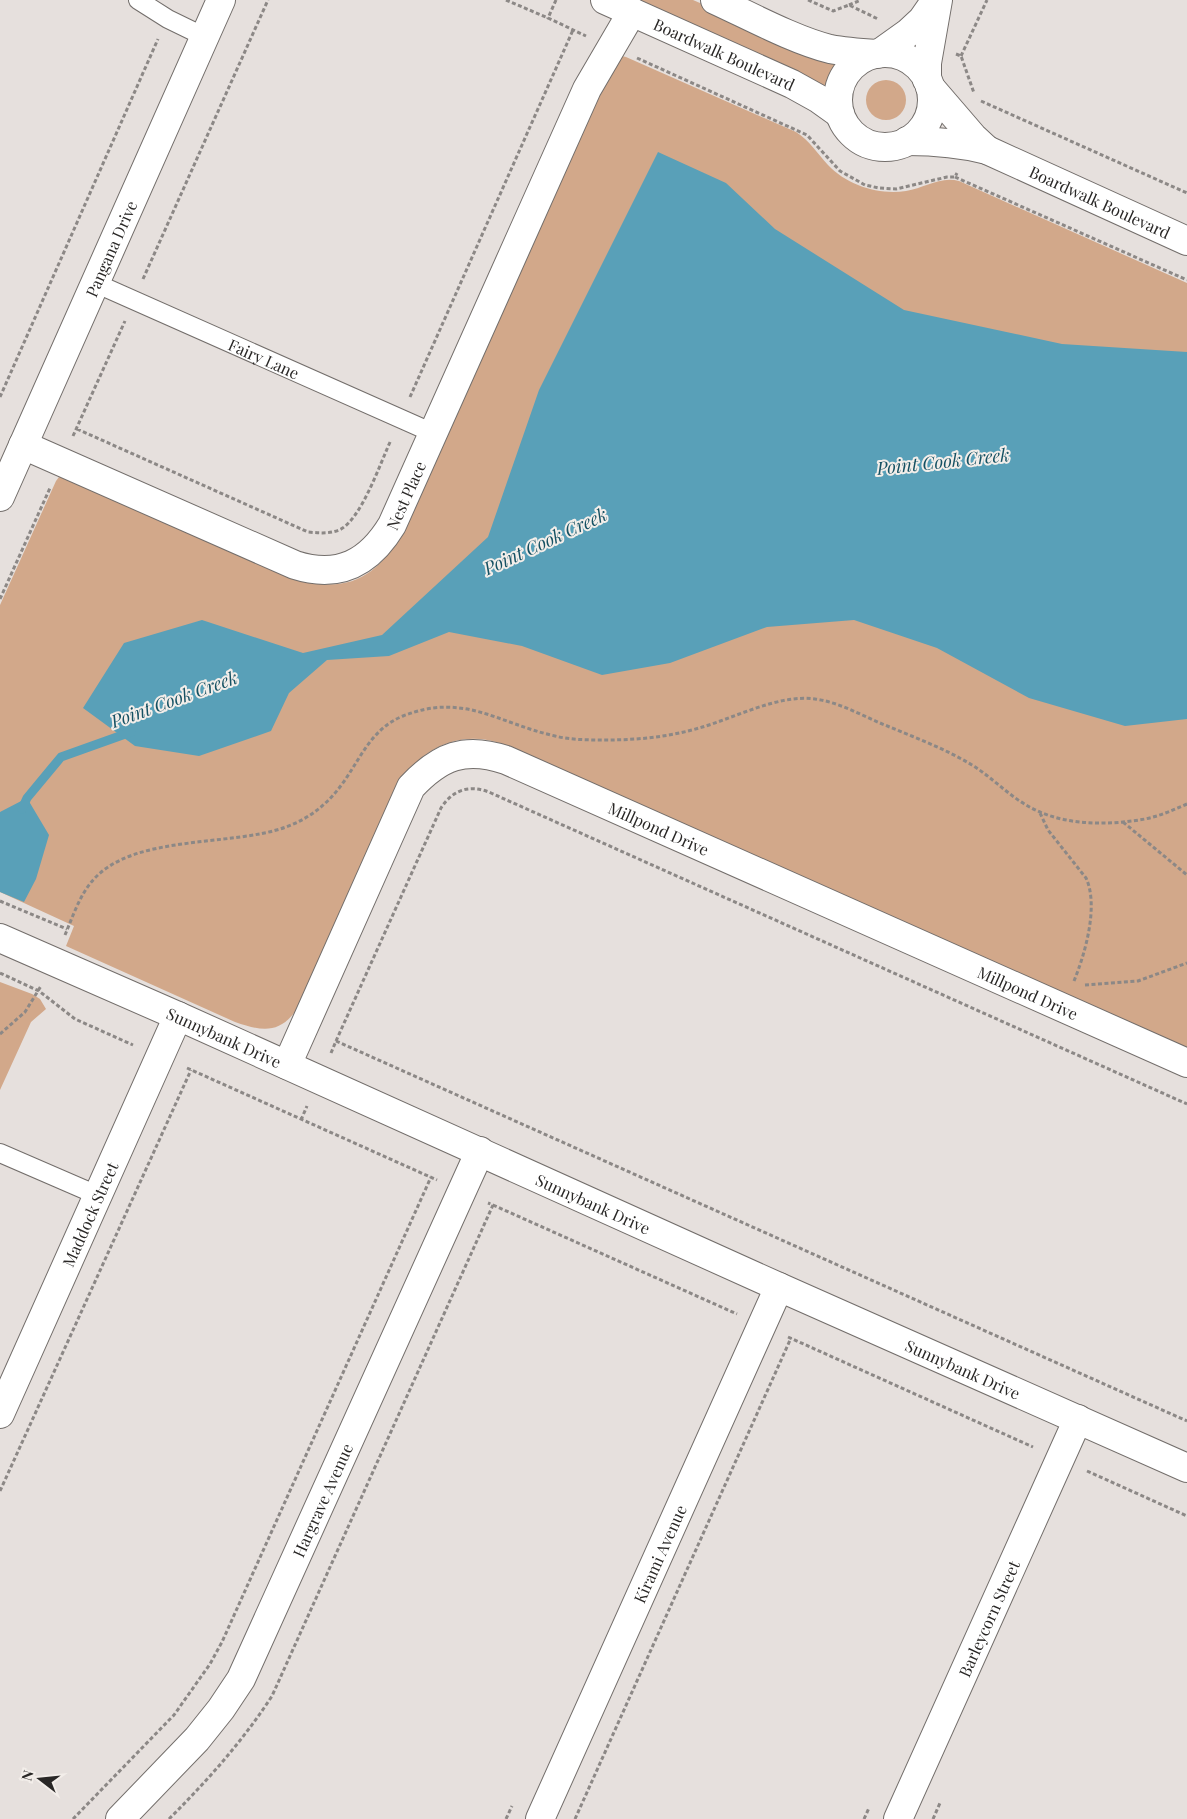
<svg xmlns="http://www.w3.org/2000/svg" width="1187" height="1819" font-family="'Playfair Display',serif">
  <style>
    .green { fill: #d2a88a }
    .water { fill: #59a0b8 }
    .lines { fill: none; stroke-linecap: round; stroke-linejoin: round }
    .stream { stroke: #59a0b8; stroke-width: 9 }
    .lane-casing { stroke: #736e6b; stroke-width: 20 }
    .street-casing { stroke: #736e6b; stroke-width: 30 }
    .secondary-casing { stroke: #736e6b; stroke-width: 30 }
    .path { stroke: #8c8886; stroke-width: 3; stroke-dasharray: 4 2.5; stroke-linecap: butt }
    .lane { stroke: #fff; stroke-width: 18 }
    .street { stroke: #fff; stroke-width: 28 }
    .secondary { stroke: #fff; stroke-width: 28 }
    .labels { text-anchor: middle; dominant-baseline: central; stroke-width: 4; stroke-linejoin: round; paint-order: stroke }
    .street-label { font-size: 16px; fill: #292726; stroke: #f3eeea }
    .water-label { font-size: 18px; font-style: italic; fill: #155163; stroke: #f3eeea }
  </style>
  <rect width="100%" height="100%" fill="#e6e0dd"/>
  <path class="green" d="M630,0H693L837,62L831,71L826,86L824,87Z
    M617,55L626,57L796,132C810,141 817,153 828,165C848,186 879,195 906,191C925,188 940,176 959,181L1187,283V1049L522,753C513,749 505,744 496,742C454,730 418,752 396,787L299,1006C281,1034 264,1032 235,1022L66,946L74,926L0,892V605L56,481L59,477L68,479L275,571C335,596 373,588 404,529Z
    M866 100a20 20 0 1 1 40 0a20 20 0 1 1-40 0Z
    M0,982L32,994L40,999L46,1009L31,1022L0,1090Z"/>
  <path class="water" d="M658,152L726,183L775,229L904,310L1062,344L1187,352V719L1125,726L1029,698L937,648L854,620L767,627L670,663L602,675L522,646L449,632L389,656L327,660L289,693L271,731L199,756L135,746L83,708L124,643L202,620L303,653L382,635L488,537L539,390Z
    M27,798L49,835L36,879L24,902L0,892V812Z"/>
  <g class="lines">
    <path class="stream" d="M22,809L27,798L61,757L131,732"/>
    <defs>
      <g id="lane">
        <path d="M138,0L168,19L205,37"/>
        <path id="s1" d="M95,283L433,433"/>
        <path d="M0,1153L97,1195"/>
      </g>
      <g id="street">
        <path id="s2" d="M23,445L295,565C339,579 369,563 392,525L587,89L632,12"/>
        <path id="s3" d="M287,1065L411,787C440,756 465,746 506,760L1187,1063"/>
        <path id="s4" d="M0,1414L178,1016"/>
        <path id="s5" d="M540,1819L779,1287"/>
        <path id="s6" d="M898,1819L1078,1419"/>
      </g>
      <g id="secondary">
        <path id="s7" d="M605,0L792,84L819,99L840,114"/>
        <path d="M715,0C750,16 794,40 830,49C845,52 861,53 877,54"/>
        <path d="M880,53L908,33L922,20L936,0"/>
        <circle cx="885" cy="100" r="47"/>
        <path d="M927,80V63L938,0"/>
        <path d="M930,87L973,137L987,150"/>
        <path id="s8" d="M907,141C934,141 960,143 987,150L1187,241"/>
        <path id="s9" d="M0,497L221,0"/>
        <path id="s10" d="M0,938L178,1016L779,1287L1187,1468"/>
        <path id="s11" d="M120,1819L197,1739L221,1709L241,1679L480,1151"/>
      </g>
    </defs>
    <use href="#lane" class="lane-casing"/>
    <use href="#street" class="street-casing"/>
    <use href="#secondary" class="secondary-casing"/>
    <path class="path" d="M506,0L548,18
      M556,0L548,18L586,36
      M808,0L833,11L849,5L878,19
      M849,5L861,0
      M956,54L961,56L974,93
      M961,56L987,0
      M637,58L807,135L840,171L865,185L879,188L896,189L947,177H955L957,173
      M981,101L1187,193
      M955,177L1187,280
      M143,279L268,0
      M0,397L158,39
      M410,397L573,30
      M77,429L308,532C319,533 329,534 339,530C361,521 381,461 391,440
      M73,436L125,321
      M0,599L50,488
      M1040,813L1048,830L1086,878C1099,906 1085,954 1074,981
      M1123,822L1187,875
      M0,901L67,929
      M65,935C73,916 80,894 94,879C135,834 231,847 286,827C311,818 330,802 345,780C362,755 373,728 403,716C464,692 497,723 555,736C571,740 589,740 606,740C637,740 669,737 699,728C735,718 778,694 815,699C838,702 859,714 880,723C911,736 944,748 972,765C990,776 1005,792 1023,803C1058,826 1105,826 1145,819C1160,816 1173,810 1187,804
      M0,973L39,991L75,1019L133,1045
      M1085,985L1138,981L1187,963
      M0,1034L25,1012L41,986
      M336,1041L441,808C453,789 471,784 491,793L1187,1104
      M331,1053L336,1041L1187,1421
      M187,1068L437,1180
      M301,1120L307,1106
      M493,1205L737,1314
      M788,1337L1033,1447
      M1087,1471L1187,1516
      M0,1491L191,1070
      M73,1819L174,1715L210,1664L222,1642L431,1177
      M169,1819C207,1781 242,1742 272,1696L493,1205L488,1203
      M506,1819L512,1806
      M575,1819L791,1338
      M864,1819L869,1808
      M933,1819L940,1803"/>
    <use href="#lane" class="lane"/>
    <use href="#street" class="street"/>
    <use href="#secondary" class="secondary"/>
  </g>
  <g class="labels">
    <g class="street-label">
      <text stroke="none"><textPath href="#s7" startOffset="131">Boardwalk Boulevard</textPath></text>
      <text stroke="none"><textPath href="#s8" startOffset="205">Boardwalk Boulevard</textPath></text>
      <text stroke="none"><textPath href="#s9" startOffset="272">Pangana Drive</textPath></text>
      <text stroke="none"><textPath href="#s1" startOffset="185">Fairy Lane</textPath></text>
      <text stroke="none"><textPath href="#s2" startOffset="445">Nest Place</textPath></text>
      <text stroke="none"><textPath href="#s3" startOffset="578">Millpond Drive</textPath></text>
      <text stroke="none"><textPath href="#s3" startOffset="982">Millpond Drive</textPath></text>
      <text stroke="none"><textPath href="#s10" startOffset="245">Sunnybank Drive</textPath></text>
      <text stroke="none"><textPath href="#s10" startOffset="650">Sunnybank Drive</textPath></text>
      <text stroke="none"><textPath href="#s4" startOffset="219">Maddock Street</textPath></text>
      <text stroke="none"><textPath href="#s10" startOffset="1055">Sunnybank Drive</textPath></text>
      <text stroke="none"><textPath href="#s11" startOffset="382">Hargrave Avenue</textPath></text>
      <text stroke="none"><textPath href="#s5" startOffset="291">Kirami Avenue</textPath></text>
      <text stroke="none"><textPath href="#s6" startOffset="220">Barleycorn Street</textPath></text>
    </g>
    <g class="water-label">
      <text transform="translate(943 461) rotate(-6)">Point Cook Creek</text>
      <text transform="translate(545 541) rotate(-25)">Point Cook Creek</text>
      <text transform="translate(174 699) rotate(-20)">Point Cook Creek</text>
    </g>
  </g>
  <g transform="translate(40 1779) rotate(286)" stroke="#f3eeea" stroke-width="4" paint-order="stroke">
  <path d="M0-4L9 19L0 12L-9 19Z" fill="#292726"/>
  <text y="-8" font-size="14" font-weight="bold" text-anchor="middle" fill="#292726">N</text>
  </g>
</svg>
